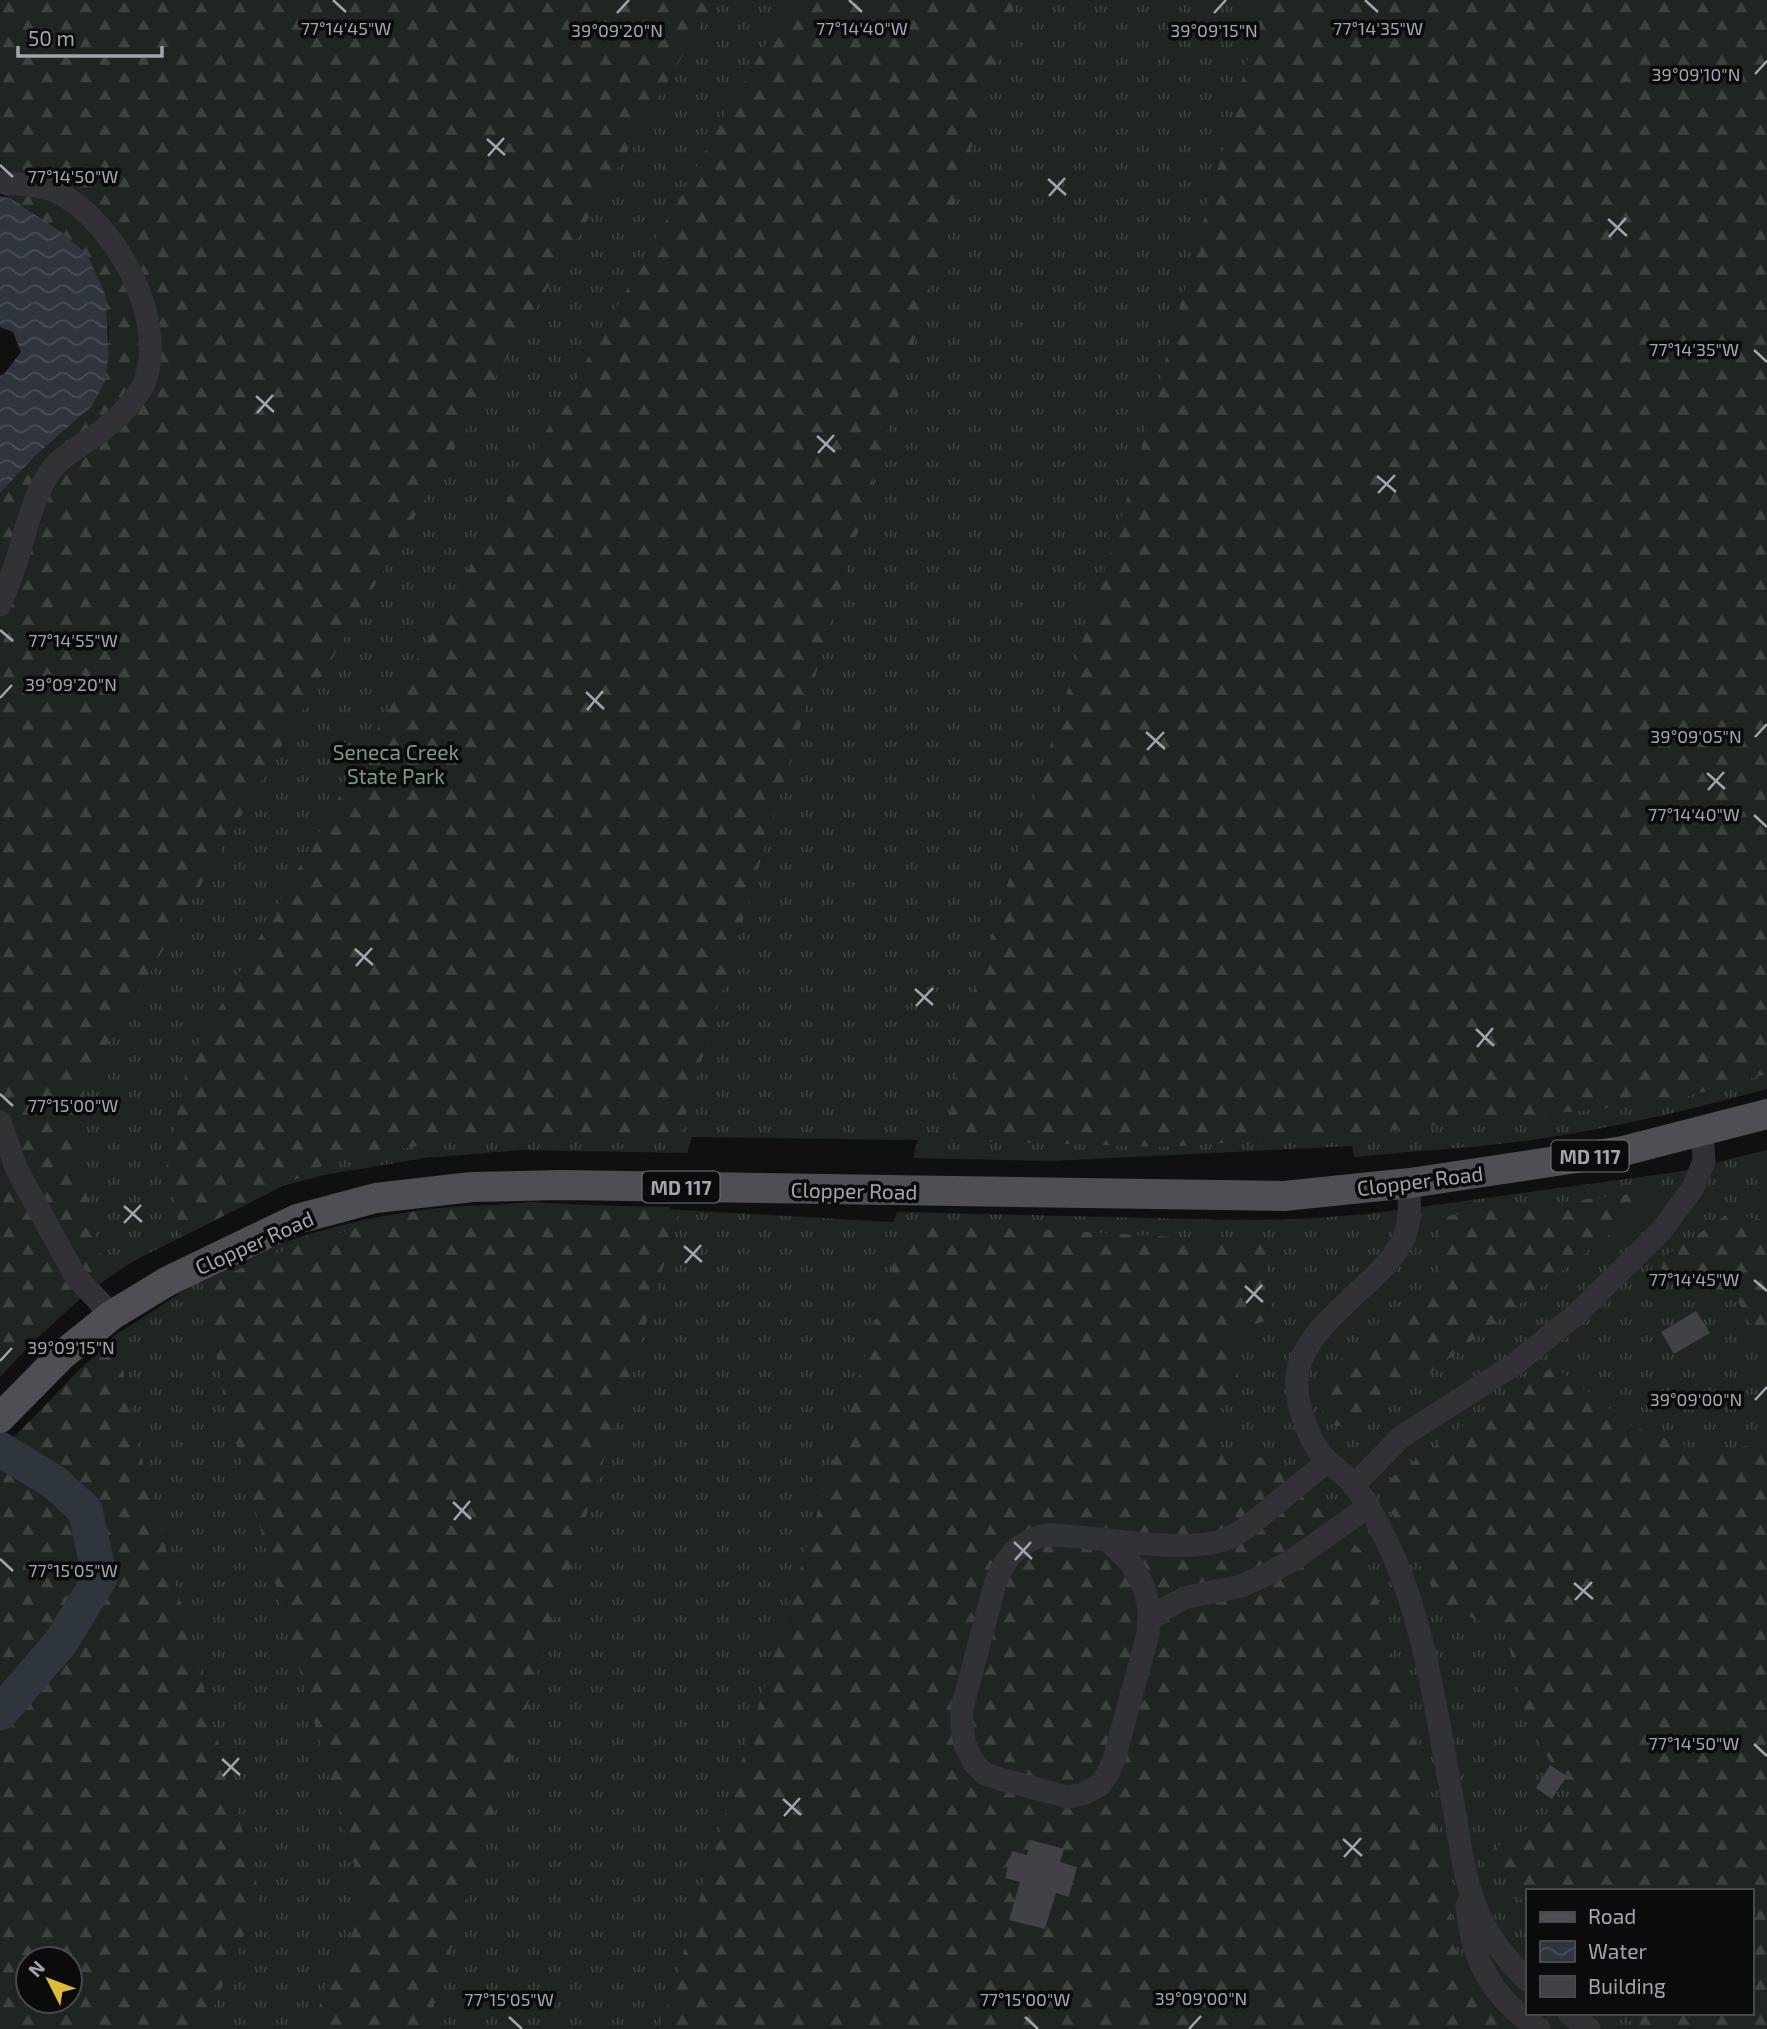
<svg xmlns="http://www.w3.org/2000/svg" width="1767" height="2029" font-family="'Exo 2',sans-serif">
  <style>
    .grass { fill: url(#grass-tufts); fill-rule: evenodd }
    .forest { fill: url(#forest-firs); fill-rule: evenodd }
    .water { fill: url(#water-waves) }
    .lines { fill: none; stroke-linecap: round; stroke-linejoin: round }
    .river { stroke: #2f353c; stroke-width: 35 }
    .building { fill: #424246 }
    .minor { stroke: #313136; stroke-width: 23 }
    .major { stroke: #4e4e54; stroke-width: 30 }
    .ticks { fill: none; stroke: #a3a5b0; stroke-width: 2.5 }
    .labels { text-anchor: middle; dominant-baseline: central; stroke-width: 7; stroke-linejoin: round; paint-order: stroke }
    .shield { fill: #0b0b0c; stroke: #75777f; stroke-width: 2 }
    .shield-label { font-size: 19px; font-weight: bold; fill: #a3a5b0 }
    .park-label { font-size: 21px; fill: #7b9a81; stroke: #0b0b0c }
    .street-label { font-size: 21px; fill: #a3a5b0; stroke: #0b0b0c }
    .ticks-label { font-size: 18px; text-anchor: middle; fill: #a3a5b0; stroke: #0b0b0c; stroke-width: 7; stroke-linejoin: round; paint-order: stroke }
  </style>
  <defs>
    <pattern id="grass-tufts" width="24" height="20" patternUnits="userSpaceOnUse" patternTransform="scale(1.75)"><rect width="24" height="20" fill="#1f2520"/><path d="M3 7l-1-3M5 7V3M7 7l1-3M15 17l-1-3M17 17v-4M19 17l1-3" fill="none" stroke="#3c423e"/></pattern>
    <pattern id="forest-firs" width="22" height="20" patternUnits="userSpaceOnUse" patternTransform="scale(1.75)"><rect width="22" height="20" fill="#1f2520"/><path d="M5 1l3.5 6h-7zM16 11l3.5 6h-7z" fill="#3c423e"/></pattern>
    <pattern id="water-waves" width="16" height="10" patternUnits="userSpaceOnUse" patternTransform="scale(1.75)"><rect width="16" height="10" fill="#2f353c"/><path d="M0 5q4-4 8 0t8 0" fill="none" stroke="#4a4f56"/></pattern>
  </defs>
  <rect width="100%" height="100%" fill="#101011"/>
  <path class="grass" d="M0,0H1767V1089C1689,1110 1611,1129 1531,1140C1473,1148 1413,1151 1354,1157L1352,1146L1052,1161L913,1158L918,1140L692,1137L687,1153L521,1150L425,1158L324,1175L275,1188L181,1233L182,1237C164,1246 146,1254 129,1264C80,1294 39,1335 0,1377V645L200,357Z
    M1767,1150V2029H423L681,1210L893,1222L897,1212L1234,1220L1301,1219L1368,1214L1677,1172ZM1527,1891H1751V2013H1527Z
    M579,1205L670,1207L414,2029H0V1453L77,1372L117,1336L116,1334C152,1314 184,1288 221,1269C286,1237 357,1218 430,1209C479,1203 530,1206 579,1205ZM28,1959H70V2001H28Z"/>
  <path class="forest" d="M0,0H715L85,1084L77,1157L106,1275L0,1372V493L35,456L92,406L105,382L109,353V328L57,229L0,193Z
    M791,0H1015L679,1137H466L330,1162L182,1237L166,1166L188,1063Z
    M1264,0H1767V1074L1667,1102L1370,1132L1167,1147L927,1140L949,1121L966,1018L1132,482Z
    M1664,1190L1655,1201L1586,1252L1357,1430L1322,1422L1325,1370L1402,1316L1440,1280L1438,1217Z
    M531,1202L681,1210L504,1782L426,2029H309L365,1904L225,1403L203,1284L288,1249L408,1212Z
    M1729,1213L1767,1221V1348L1736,1299L1652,1265Z
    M906,1222L1265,1242L1272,1319L1234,1330L1239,1390L1214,1416L1220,1450L1274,1460L1366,1556L1439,1834L1460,1973L1524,2029H660Z
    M116,1334L136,1437L260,1897L204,2029H0V1451ZM28,1959H70V2001H28Z
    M1554,1366L1632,1426L1712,1456L1767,1440V2029H1640L1622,2013H1751V1891H1527V1908L1515,1891L1490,1851L1574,1801L1527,1723L1506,1633L1441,1604L1378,1488L1468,1422Z"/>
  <path class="water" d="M0,196L11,199L57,229L87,254L105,294L109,353L105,382L92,406L35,456L0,493V376L4,374L21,352L13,332L0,327Z"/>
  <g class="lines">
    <path class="river" d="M0,1449L54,1482L85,1510L100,1578L61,1642L0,1713"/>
  </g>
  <path class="building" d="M1696,1311L1710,1333L1674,1354L1661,1332Z
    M1550,1765L1567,1776L1552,1799L1536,1788Z
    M1031,1840L1064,1849L1060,1862L1077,1867L1069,1897L1056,1893L1045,1929L1009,1920L1020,1882L1005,1878L1012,1851L1027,1855Z"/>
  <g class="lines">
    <path class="minor" d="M0,182C18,185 41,184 57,192C115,221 171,322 143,386C141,390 137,395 134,399C124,412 113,422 100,432C80,448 57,456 45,480C31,505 25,533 17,560C12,575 6,590 0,605
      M0,1122L17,1170L76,1277L112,1315
      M1410,1183C1409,1201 1411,1223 1403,1240C1400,1248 1393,1255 1388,1262C1361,1294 1307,1328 1298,1370C1293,1395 1306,1436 1322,1455C1332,1467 1347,1475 1356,1488C1376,1515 1390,1546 1402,1577C1430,1653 1440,1735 1455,1814C1461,1847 1464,1881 1478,1912C1489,1938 1507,1960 1527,1980
      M1354,1485L1401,1437L1515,1364L1579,1312L1661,1231L1693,1188L1704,1161L1702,1131
      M1106,1539L1130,1562L1144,1587L1149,1609L1148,1634L1114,1759L1108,1773L1100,1785L1083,1794L1068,1797L1000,1779L985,1774L974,1763L965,1745L962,1727V1708L995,1584C1003,1563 1014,1546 1036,1538C1048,1532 1064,1536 1078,1537C1118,1540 1183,1552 1221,1541C1241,1535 1258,1518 1274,1505C1292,1490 1310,1476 1328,1461
      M1148,1623L1164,1609L1184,1598L1241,1586L1268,1574L1294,1559L1369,1506
      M1467,1905C1471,1960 1493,1999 1539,2029
      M1569,2013L1589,2029"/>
    <path class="major" d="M0,1418L62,1355L112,1315L168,1281L297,1219L376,1198L472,1187L560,1185L1284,1196L1410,1183L1623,1151L1767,1114"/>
  </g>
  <path class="ticks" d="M333,0L346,12M849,0L862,12M1365,0L1378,12M617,13L629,0M1214,13L1226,0M1755,74L1767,61M487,139L505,155M488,156L504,138M0,165L13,177M1048,179L1066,195M1049,196L1065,178M1608,219L1627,236M1609,237L1626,218M1754,350L1767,362M256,396L274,412M257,413L273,395M817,436L835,452M818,453L834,435M1377,476L1396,492M1378,493L1395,475M0,630L13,641M586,692L604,709M0,698L12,685M587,710L603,691M1146,732L1165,749M1755,737L1767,724M1147,750L1164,732M1707,773L1725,789M1708,790L1724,772M1754,815L1767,827M355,949L373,965M356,966L372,948M915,989L933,1005M916,1006L933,988M1476,1029L1494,1046M1477,1047L1493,1028M0,1094L13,1106M124,1206L142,1222M124,1223L141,1205M684,1246L702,1262M685,1263L701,1245M1754,1280L1767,1291M1245,1286L1263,1302M1246,1303L1262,1285M0,1361L12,1348M1755,1400L1767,1387M453,1502L471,1519M454,1520L470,1501M1014,1542L1032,1559M0,1559L13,1571M1015,1560L1031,1542M1574,1583L1593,1599M1575,1600L1592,1582M1754,1744L1767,1756M222,1759L240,1775M223,1776L239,1758M783,1799L801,1815M784,1816L800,1798M1343,1839L1362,1856M1344,1857L1361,1838M509,2017L522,2029M1025,2017L1038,2029M1189,2029L1201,2016"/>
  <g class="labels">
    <g class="shield">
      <rect x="1551.5" y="1140.5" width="77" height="31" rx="5"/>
      <rect x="642.5" y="1171.5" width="77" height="31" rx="5"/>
    </g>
    <g class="shield-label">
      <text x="1590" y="1156">MD 117</text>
      <text x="681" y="1187">MD 117</text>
    </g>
    <g class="park-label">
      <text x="396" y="751">Seneca Creek<tspan x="396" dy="24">State Park</tspan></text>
    </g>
    <g class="street-label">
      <text transform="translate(1420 1180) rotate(-7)">Clopper Road</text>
      <text transform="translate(854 1190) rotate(1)">Clopper Road</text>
      <text transform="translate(254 1242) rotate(-24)">Clopper Road</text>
    </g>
  </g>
  <g class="ticks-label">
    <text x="346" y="35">77°14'45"W</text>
    <text x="862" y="35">77°14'40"W</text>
    <text x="1378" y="35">77°14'35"W</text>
    <text x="617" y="37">39°09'20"N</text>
    <text x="1214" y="37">39°09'15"N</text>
    <text x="1696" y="81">39°09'10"N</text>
    <text x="73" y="183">77°14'50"W</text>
    <text x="1694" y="356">77°14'35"W</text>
    <text x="73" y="647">77°14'55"W</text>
    <text x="71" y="691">39°09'20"N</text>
    <text x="1696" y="743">39°09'05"N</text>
    <text x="1694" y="821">77°14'40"W</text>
    <text x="73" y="1112">77°15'00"W</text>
    <text x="1694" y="1286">77°14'45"W</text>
    <text x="71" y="1354">39°09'15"N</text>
    <text x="1696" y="1406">39°09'00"N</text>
    <text x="73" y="1577">77°15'05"W</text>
    <text x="1694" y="1750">77°14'50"W</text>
    <text x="1201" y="2005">39°09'00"N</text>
    <text x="509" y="2006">77°15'05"W</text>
    <text x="1025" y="2006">77°15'00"W</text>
  </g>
  <rect x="1526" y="1889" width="228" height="126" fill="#0b0b0c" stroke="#48494e" stroke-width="2"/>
  <rect x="1540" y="1912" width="35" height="10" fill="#4e4e54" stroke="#48494e" stroke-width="2"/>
  <text x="1588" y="1924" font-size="21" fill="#a3a5b0">Road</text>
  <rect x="1540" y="1941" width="35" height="21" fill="url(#water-waves)" stroke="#48494e" stroke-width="2"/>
  <text x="1588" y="1959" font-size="21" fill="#a3a5b0">Water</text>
  <rect x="1540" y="1976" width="35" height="21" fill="#424246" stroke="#48494e" stroke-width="2"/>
  <text x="1588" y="1994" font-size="21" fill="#a3a5b0">Building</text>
  <g transform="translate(49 1980) rotate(312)"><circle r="33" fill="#0b0b0c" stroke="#48494e" stroke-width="2"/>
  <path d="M0-5L12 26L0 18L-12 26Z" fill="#ddbb3c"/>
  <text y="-10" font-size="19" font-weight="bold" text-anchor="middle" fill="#a3a5b0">N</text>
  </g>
  <path d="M18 46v10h144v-10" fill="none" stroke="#a3a5b0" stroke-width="3.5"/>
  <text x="28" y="46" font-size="21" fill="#a3a5b0" stroke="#0b0b0c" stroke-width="5" paint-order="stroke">50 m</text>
</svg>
